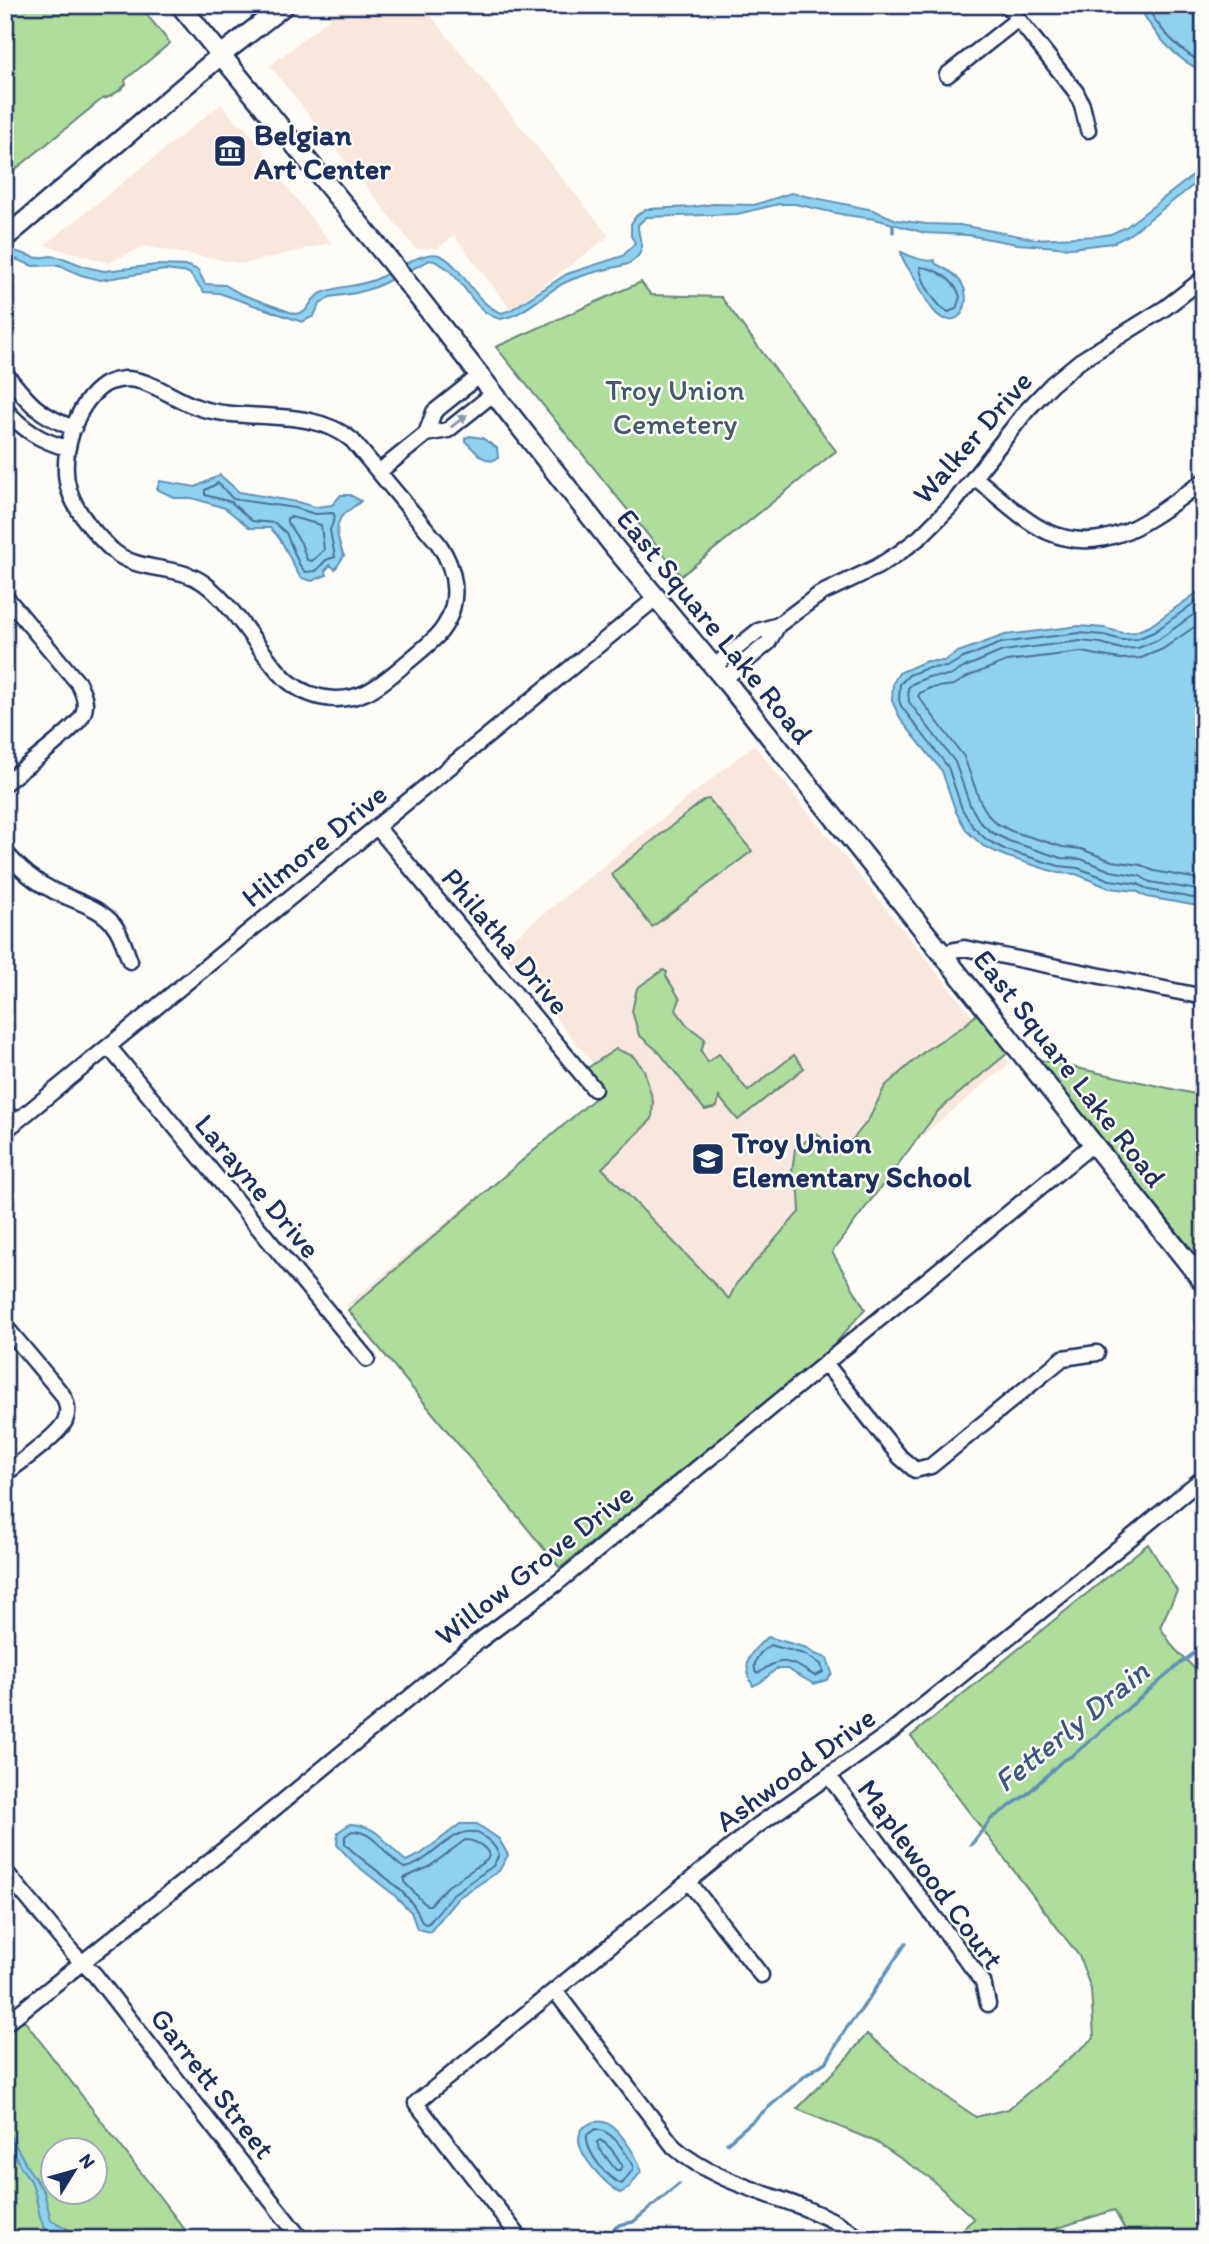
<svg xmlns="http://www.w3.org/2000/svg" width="1209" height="2244" font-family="Itim,sans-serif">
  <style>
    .built { fill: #f8e7dc }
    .green { fill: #afdd9b; stroke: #65867c; stroke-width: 2; fill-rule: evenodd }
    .water { fill: #8ed2f0; stroke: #6091b6; stroke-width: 2 }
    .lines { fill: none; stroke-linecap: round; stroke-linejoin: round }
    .shore { stroke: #497098; stroke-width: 2 }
    .stream { stroke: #6091b6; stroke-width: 3.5 }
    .minor-casing { stroke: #1b2f5e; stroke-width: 19 }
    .major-casing { stroke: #1b2f5e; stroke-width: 23 }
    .minor { stroke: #fdfcf7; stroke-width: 14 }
    .major { stroke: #fdfcf7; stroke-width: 18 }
    .oneway { fill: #8c96aa }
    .labels { text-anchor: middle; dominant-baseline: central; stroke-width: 5; stroke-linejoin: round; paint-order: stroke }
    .poi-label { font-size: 30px; font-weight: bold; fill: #1b2f5e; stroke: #fdfcf7; text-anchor: start }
    .park-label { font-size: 30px; fill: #405a6d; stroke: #fdfcf7 }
    .street-label { font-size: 30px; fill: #1b2f5e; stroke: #fdfcf7 }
    .water-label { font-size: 32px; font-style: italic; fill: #385882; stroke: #fdfcf7 }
  </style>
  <rect width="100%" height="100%" fill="#fdfcf7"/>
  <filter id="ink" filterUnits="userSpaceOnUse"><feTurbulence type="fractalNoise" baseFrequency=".0143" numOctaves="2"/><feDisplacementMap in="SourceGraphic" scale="14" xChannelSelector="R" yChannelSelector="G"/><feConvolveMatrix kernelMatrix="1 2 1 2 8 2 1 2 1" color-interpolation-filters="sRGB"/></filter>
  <g filter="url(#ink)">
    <path class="built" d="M346,5H422L609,236L511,310L454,235L438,248L416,249L270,66Z
      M221,104L236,123L244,127L272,161L273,169L331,243L243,264L144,246L109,263L45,245Z
      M754,745L1010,1063L761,1269L828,1352L559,1571L346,1305L611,1086L500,949Z"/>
    <path class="green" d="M5,5H139L170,43L125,80L126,84C121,90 110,98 102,99L5,178Z
      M641,282L651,295L721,297L836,451L681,576L496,347Z
      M709,799L752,851L652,927L611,874L704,800Z
      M663,970L667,972L666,976L680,999L676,1010L687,1025L705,1039L701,1051L708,1062L719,1054L748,1091L794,1055L804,1068L738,1120L719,1097L717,1107L705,1110L659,1052L639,1035L632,1011L637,988Z
      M979,1012L1009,1052L939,1110L832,1252L865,1309L828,1352L560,1568L348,1310L601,1093L586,1069L616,1049L633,1056L644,1070L653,1101L652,1119L602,1168L729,1299L736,1284L800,1211L799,1193L792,1172L795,1149L817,1133L834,1152L853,1139L869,1119L885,1086L926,1050L964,1026Z
      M1036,1059L1204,1096V1265Z
      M1148,1544L1177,1591L1160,1627L1174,1648L1197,1671L1204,1669V2239H1130L1114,2210L1024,2239H951L974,2219L930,2178L876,2142L797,2109L846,2059L867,2034L921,2079L976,2117L1008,2109L1094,2038L1091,1989L1079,1956L911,1736Z
      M23,2019L192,2239H5V2033ZM52,2150H94V2192H52Z"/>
    <path class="water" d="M1139,5H1204V71C1177,62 1150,30 1139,5Z
      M1204,167V177L1129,235L1113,243L1071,248L1017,244L968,235L925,233L875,219L845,215L795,204H779L737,214L646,217L638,225C638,243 650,251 628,264C607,270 584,273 564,283C543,294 525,315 501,319C470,314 462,267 430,260L376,287L356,293L330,297L319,305L314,316L302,322L219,293L204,292L189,273L165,270L100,280L81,275L59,265L33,266L5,255V248L37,258L51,256L63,258L86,267L104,271L157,265L188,266L198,270L205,284L225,285L241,294L295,314L304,312C311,305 312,297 322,293C340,285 362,287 379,278C393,271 424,250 439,255C463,264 472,303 502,313L511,310L567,274L623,256L635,243L631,236V224L636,216L646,209L693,207L713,204L754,205L791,193L873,210L897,220L926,224L960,225L1035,239L1099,236L1111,234L1126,227Z
      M901,252C909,256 927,263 934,260L936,264C946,269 956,274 962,284C970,296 966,324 945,319C932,316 922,291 916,280C911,270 903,265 901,252Z
      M470,436L482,438L497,448L498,458L491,461L481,457L465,441V438Z
      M220,475L239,492L297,502L316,507L332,505L341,495H350L361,501C356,506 347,510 342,516C333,528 339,544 344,556L335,569L330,565L325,571L327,575L312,581L301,578C289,561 286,542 270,528H250L225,508L192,498H175L157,489L160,481L196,487Z
      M1204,588V907L1147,897L1136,891L1109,888L1076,874L1058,873L1005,856L983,846L967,831L956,812L942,771L901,720L892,701L893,683L899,673L926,661H944L958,652L1005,635L1079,626L1104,628L1123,633L1135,632L1150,626Z
      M768,1637L807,1648L815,1654L827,1658L832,1673L827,1680L814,1684L787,1669H776L761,1682L753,1686C741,1663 749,1652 768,1637Z
      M350,1824C380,1825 385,1845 406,1861L421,1854L460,1824H477L499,1839L508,1855L499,1871L458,1898L430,1932L417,1929L411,1912L393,1894L355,1864L337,1845L338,1832Z
      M593,2122C596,2122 600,2121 604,2122C618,2126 638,2157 641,2171L629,2188L620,2193C606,2184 580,2158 579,2140C579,2136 580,2133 581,2129Z
      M5,2126L28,2168L44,2192L51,2220L73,2232L77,2239C31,2239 44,2212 31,2181C28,2176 23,2172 21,2167C15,2157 13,2147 5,2138Z"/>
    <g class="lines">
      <path class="shore" d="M1146,5C1158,29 1181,52 1204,64
        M920,267C936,268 956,281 960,297L956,309L948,312C935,305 921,281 920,267Z
        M218,483L233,499L295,508L315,514L333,513L335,517L330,530L335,557L326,560L316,571L305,572L299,564L286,533L275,523L252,521L231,502L205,495V490Z
        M291,517L321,525L324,550L312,561L307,560L301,543L287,522V518Z
        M1204,596L1154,632L1137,639L1122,640L1103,635L1079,633L1001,643L961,659L947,667L927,668L909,675L900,684L899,700L901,706L948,767L962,809L973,827L987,840L1006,850L1059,866L1078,868L1110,880L1138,884L1149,890L1204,900
        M1204,607L1158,640L1138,648L1121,649L1101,643L1080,641L1003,651L965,667L950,676L928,677L912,684L908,688L909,702L955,762L970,805L980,822L991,832L1009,841L1061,858L1081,859L1111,871L1140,876L1150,882L1204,891
        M1204,620L1163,649L1141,658L1120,659L1081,652L1007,661L969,676L954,685L930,688L920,693L918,696L964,757L980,801L989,816L996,823L1011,831L1063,847L1081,849L1112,861L1141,865L1154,871L1204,880
        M770,1645L804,1654L821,1664L823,1672L815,1676C792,1662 782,1654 759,1673H756C751,1661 760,1652 770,1645Z
        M352,1831C376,1831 385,1857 404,1868C431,1865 456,1819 481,1835C490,1841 495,1845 499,1855L493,1866L453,1894L429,1923L425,1924L422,1922C410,1887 369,1869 345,1844V1836Z
        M465,1840C474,1840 486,1846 489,1855L487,1860L448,1886L430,1905H426L404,1882V1878L429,1867Z
        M595,2129C613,2130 624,2151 633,2165V2169L622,2184C607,2179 585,2151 587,2135Z
        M600,2140C610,2145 617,2156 622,2165L620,2170H616L599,2148L597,2142Z"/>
      <path class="stream" d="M893,232V225
        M971,1845L991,1819L1026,1795L1062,1761L1072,1756L1181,1663L1204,1646
        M727,2143L806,2075L827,2061L845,2030L861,2010L906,1943
        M436,2232L486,2236
        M338,2238L404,2230L414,2233
        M573,2239L607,2234L619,2225L633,2222L679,2184"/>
      <defs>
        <path id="minor" d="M1007,5L1076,92L1082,105L1088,130
          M947,75L1018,19
          M5,373C28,402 38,415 74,428
          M479,376L434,412L426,434L448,430L493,394
          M124,379C153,379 173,400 200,408C249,423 310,406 352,440L438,543C458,572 462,608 437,636C427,646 416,655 405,664C393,674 381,685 367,692C337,706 302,698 280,673C256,646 233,605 205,584C177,563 139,574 112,550C95,534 76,512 69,490C59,457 75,404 104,385C110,381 118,380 124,379Z
          M5,409C23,430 41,441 67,448
          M380,471L426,434
          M974,477C996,494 1023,521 1048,532C1109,559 1156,514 1204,481
          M5,596L78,683C83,692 88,703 83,714C78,728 20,771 5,783
          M713,667L758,631L778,625L820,594L877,567L899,553L920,537L953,504L1027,410L1052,384L1080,361L1165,308L1204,278
          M724,679L768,643L778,625
          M377,827L594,1089
          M5,852C18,867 33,881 52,890C73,901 99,906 114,925C122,935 125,949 130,961
          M942,953L964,948L1204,997
          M109,1047L367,1359
          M5,1111L15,1123
          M5,1131L656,598
          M5,1326L62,1394C67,1402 69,1412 65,1421C59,1435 18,1464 5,1474
          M825,1363L900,1457L915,1470L931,1466L1063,1358L1097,1353
          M829,1776L983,1982L988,2004
          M5,1871L72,1952L95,1975L301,2239
          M689,1882L761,1975
          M555,1991L674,2147C709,2178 759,2191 802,2207C823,2216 843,2223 859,2239
          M5,2024L226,1848L475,1644L556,1584L1094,1143
          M521,2239L416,2103L757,1826L888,1734L1081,1579L1204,1477"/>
        <path id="major" d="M180,5L390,261L615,548L724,679L1204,1283
          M5,238L221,55L285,5"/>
      </defs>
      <use href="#minor" class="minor-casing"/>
      <use href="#major" class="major-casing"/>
      <use href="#minor" class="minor"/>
      <use href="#major" class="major"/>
    </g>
    <defs><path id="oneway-solid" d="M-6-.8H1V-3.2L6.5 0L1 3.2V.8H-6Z" transform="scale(1.75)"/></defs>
    <use class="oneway" href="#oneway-solid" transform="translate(459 421) rotate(-38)"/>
  </g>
  <defs>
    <symbol id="museum-square" viewBox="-11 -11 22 22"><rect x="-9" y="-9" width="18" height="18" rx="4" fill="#1b2f5e" stroke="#fdfcf7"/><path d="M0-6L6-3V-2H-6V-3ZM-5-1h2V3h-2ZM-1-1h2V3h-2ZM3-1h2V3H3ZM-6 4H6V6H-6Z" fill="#fff"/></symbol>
    <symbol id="school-square" viewBox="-11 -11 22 22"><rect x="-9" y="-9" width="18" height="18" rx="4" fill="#1b2f5e" stroke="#fdfcf7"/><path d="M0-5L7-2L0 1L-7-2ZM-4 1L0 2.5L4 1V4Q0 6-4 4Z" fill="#fff"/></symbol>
  </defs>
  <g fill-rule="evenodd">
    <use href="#museum-square" x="211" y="132" width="38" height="38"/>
    <use href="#school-square" x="689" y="1140" width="38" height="38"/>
  </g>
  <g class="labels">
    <g class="poi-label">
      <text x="254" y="134">Belgian<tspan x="254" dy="34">Art Center</tspan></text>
      <text x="732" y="1142">Troy Union<tspan x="732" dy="34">Elementary School</tspan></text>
    </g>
    <g class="park-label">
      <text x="675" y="389">Troy Union<tspan x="675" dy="34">Cemetery</tspan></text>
    </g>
    <g class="street-label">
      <text transform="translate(972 437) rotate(-49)">Walker Drive</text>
      <text transform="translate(715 626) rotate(51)">East Square Lake Road</text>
      <text transform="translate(314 845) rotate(-39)">Hilmore Drive</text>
      <text transform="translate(506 941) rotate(50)">Philatha Drive</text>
      <text transform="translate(1070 1068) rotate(52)">East Square Lake Road</text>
      <text transform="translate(258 1186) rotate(50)">Larayne Drive</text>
      <text transform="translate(534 1564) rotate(-38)">Willow Grove Drive</text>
      <text transform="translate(795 1769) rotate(-36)">Ashwood Drive</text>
      <text transform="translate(931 1874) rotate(54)">Maplewood Court</text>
      <text transform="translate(213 2083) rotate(52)">Garrett Street</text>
    </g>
    <g class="water-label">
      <text transform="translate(1071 1726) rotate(-39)">Fetterly Drain</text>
    </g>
  </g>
  <rect width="1209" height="2244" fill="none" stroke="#fdfcf7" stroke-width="28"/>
  <rect x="14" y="14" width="1181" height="2216" fill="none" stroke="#1b2f5e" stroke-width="2.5" filter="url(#ink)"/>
  <g transform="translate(74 2171) rotate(53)"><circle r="33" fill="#fdfcf7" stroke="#a3aaba" stroke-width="2"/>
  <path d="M0-5L12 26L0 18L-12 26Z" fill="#1b2f5e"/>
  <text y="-10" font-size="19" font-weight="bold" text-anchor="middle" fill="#1b2f5e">N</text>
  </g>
</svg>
